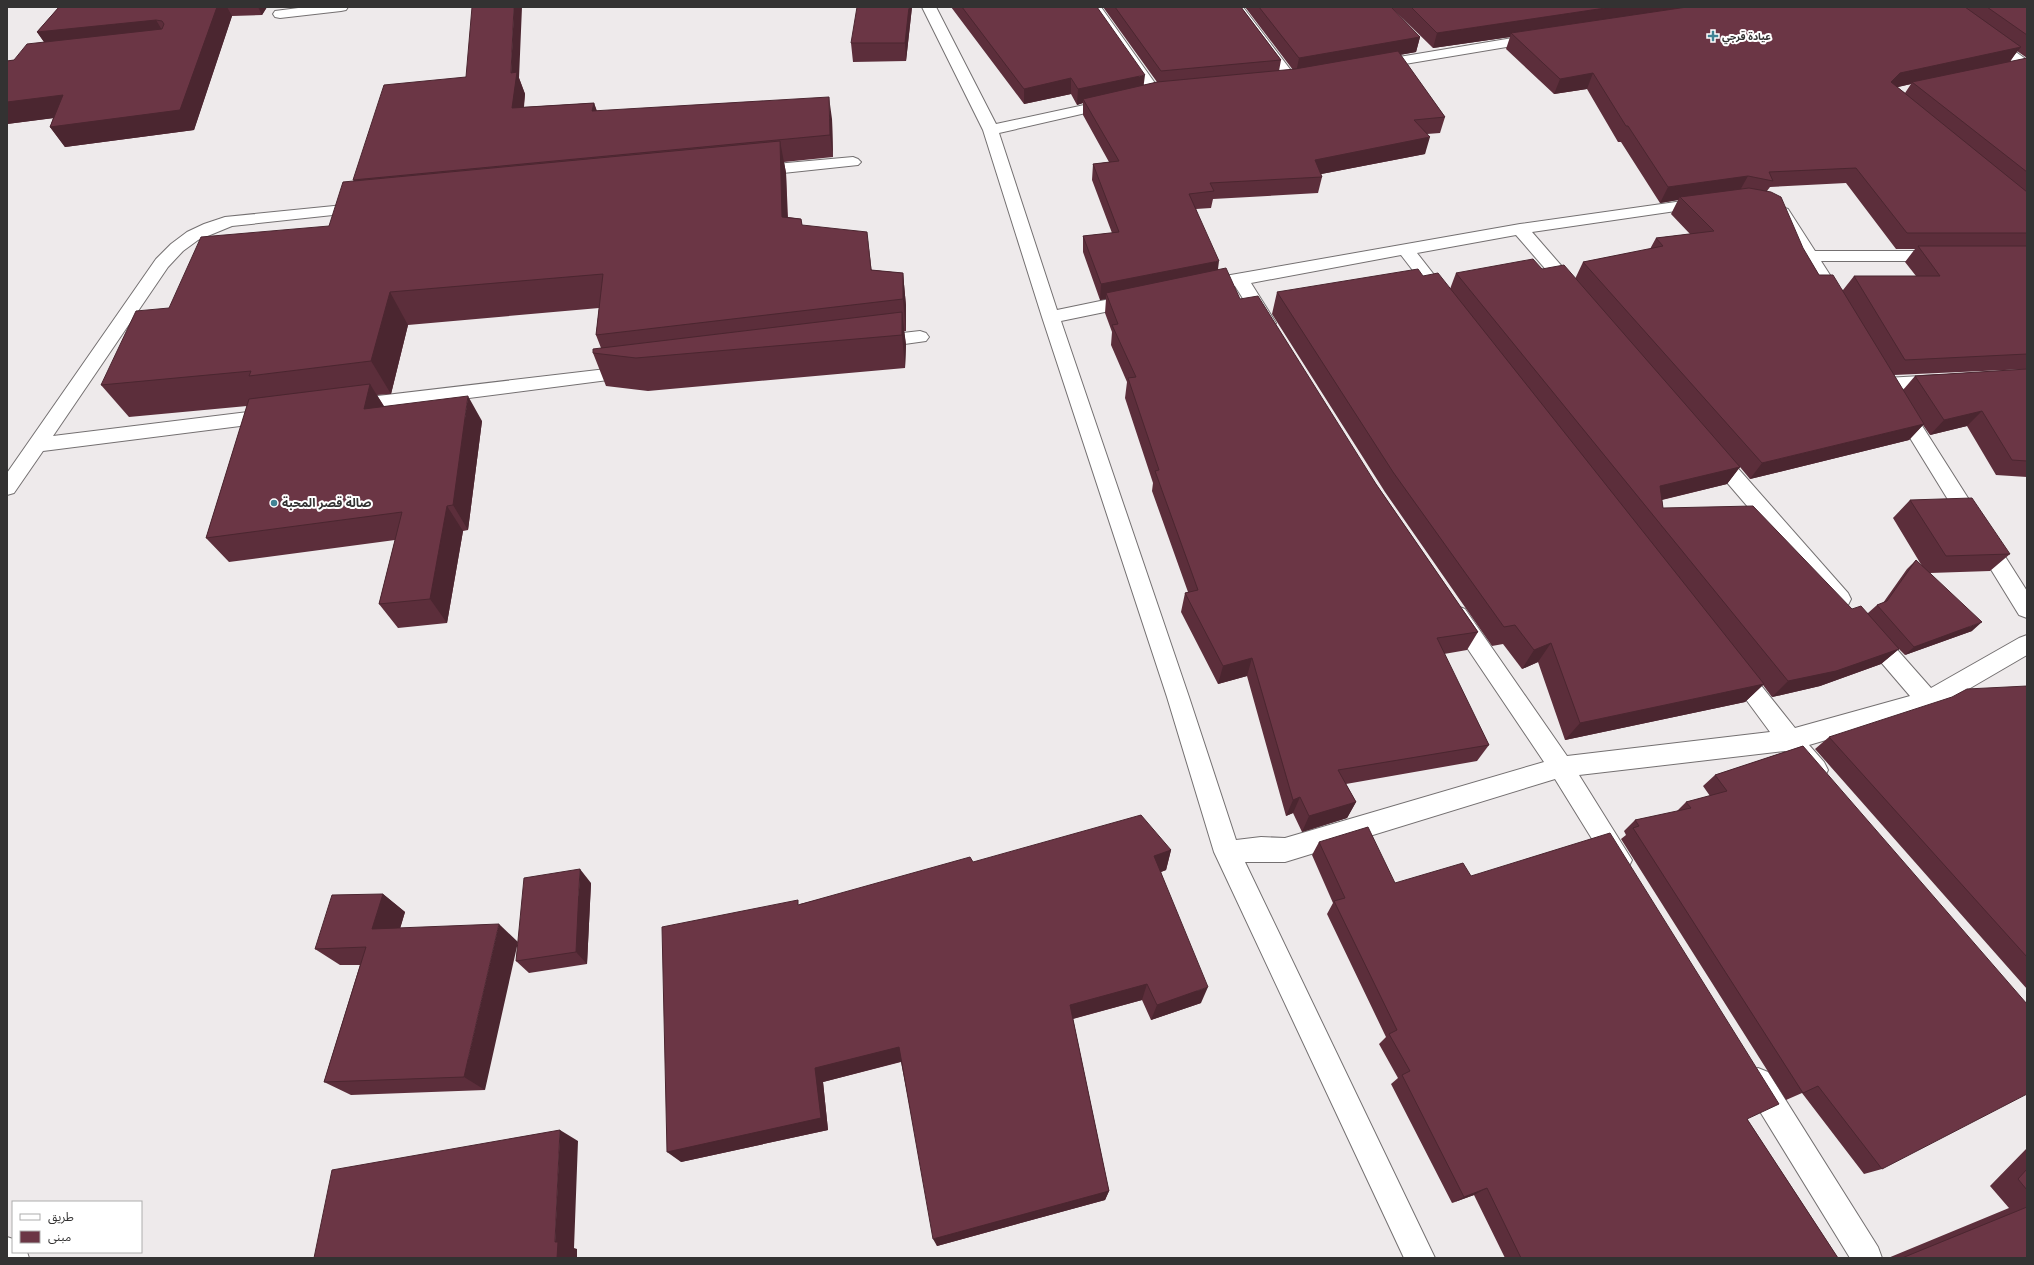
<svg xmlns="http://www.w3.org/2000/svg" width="2034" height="1265" font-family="Helvetica,'Noto Sans Arabic',sans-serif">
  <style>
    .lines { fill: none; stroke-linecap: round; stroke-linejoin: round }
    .lane-casing { stroke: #747071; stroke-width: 2 }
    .street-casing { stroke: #747071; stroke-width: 2 }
    .secondary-casing { stroke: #747071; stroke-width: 2 }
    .lane { fill: #fff; fill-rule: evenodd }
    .street { fill: #fff; fill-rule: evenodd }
    .secondary { fill: #fff; fill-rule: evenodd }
    .wall { fill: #5c2e3b; fill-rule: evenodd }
    .shaded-wall { fill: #4b2630 }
    .building { fill: #6b3645; stroke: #4b2630 }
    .poi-dot { fill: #418394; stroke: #fff; stroke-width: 1.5 }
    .labels { text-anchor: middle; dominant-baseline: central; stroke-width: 4; stroke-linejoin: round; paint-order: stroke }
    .far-poi-label { font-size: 10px; font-weight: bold; fill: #333232; stroke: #fff; text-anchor: start }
    .poi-label { font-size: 12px; font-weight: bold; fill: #333232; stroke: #fff; text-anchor: start }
  </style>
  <rect width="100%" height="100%" fill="#eeeaeb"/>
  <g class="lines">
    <defs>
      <path id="lane" d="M306,7H348L346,10L341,11L280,18L275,17L273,14L275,11Z"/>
      <path id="street" d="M922,7H936L996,124L1112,99L1117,100L1119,103L1117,106L1112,107L999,133L1057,310L1134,294L1140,296L1143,300L1140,304L1134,306L1061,321L1189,697L1236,840L1261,837L1285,838L1544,762L1449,621L1446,615L1449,609L1457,606L1465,609L1567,756L1770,732L1725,671L1728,664L1736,662L1744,664L1795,728L1910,696L1862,640L1859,634L1862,628L1870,625L1878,628L1931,688L2019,638L2027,635V655L1936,708L1809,745L1824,762L1828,770L1824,778L1816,781L1808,778L1785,751L1579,775L1632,860L1628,868L1619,872L1610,868L1555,779L1285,862H1245L1435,1258H1404L1214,852L1167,697L1042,317L983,130Z
        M1087,7H1101L1162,93L1160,96H1150Z
        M1229,7H1243L1296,77L1298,80L1296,83H1286Z
        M1937,7H1953L2027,60V71L2022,70Z
        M1537,34L1542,35L1544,38L1542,41L1375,69L1370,68L1368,65L1370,62L1375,61Z
        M853,157L858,159L861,162L858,165L755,176L749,174L747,171L749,168L755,166Z
        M1704,198L1710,200L1712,203L1710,206L1532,232L1579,286L1582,290L1579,294L1573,296L1567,294L1516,235L1417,253L1453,299L1450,303L1444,305L1438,303L1401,255L1251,283L1276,323L1273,327L1267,329L1261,327L1235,286L1202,292L1196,290L1193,286L1196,282L1202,280L1520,224Z
        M364,203L370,205L372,208L370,211L232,226L198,240L183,251L168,267L53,436L273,409L280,411L283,416L280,421L43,451L14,493L7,495V473L156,259L171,244L187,232L204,224L225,217Z
        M1782,207L1788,209L1815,251H1940L1946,252L1948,256L1946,260L1940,261H1821L1846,300L1843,304L1837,306L1831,304L1774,212L1776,209Z
        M920,331L926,333L929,337L926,341L876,348L870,346L867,342L870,338L876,336Z
        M632,366L639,368L641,372L639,376L352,413L345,411L343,406L345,401L352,399Z
        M1938,375L1945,376L1947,381L1945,386L1886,390L1879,389L1877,384L1879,379L1886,378Z
        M1900,400L1907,402L2027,591V618L2019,615L1891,407L1893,402Z
        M1713,446L1720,448L1848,593L1851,599L1848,605L1840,608L1832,605L1706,458L1703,453L1706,448Z
        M1758,1068L1768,1072L1878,1247L1882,1258H1850L1748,1092L1744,1082L1748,1072Z"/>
      <path id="secondary" d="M7,1237L13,1239V1252H27L29,1258H7Z"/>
    </defs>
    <use href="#lane" class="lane-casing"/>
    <use href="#street" class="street-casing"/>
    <use href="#secondary" class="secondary-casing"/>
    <use href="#lane" class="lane"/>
    <use href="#street" class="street"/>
    <use href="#secondary" class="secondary"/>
  </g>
  <path class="wall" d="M59,7H267L262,15L232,16L194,130L65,147L50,127L53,118L7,124V61L14,60L44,42L37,32Z
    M912,7L906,61L853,62L851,43Z
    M951,7H1097L1144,85L1157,82L1103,7H1241L1281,60L1279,71L1293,70L1245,7H1391L1420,37L1416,52L1400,55L1445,117L1440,133L1427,134L1425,154L1321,174L1322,177L1318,193L1213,199L1211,208L1196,209L1218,270L1376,484L1478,632L1467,650L1444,654L1489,745L1477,761L1346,784L1356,802L1347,818L1302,832L1293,813L1286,816L1247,676L1218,684L1181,612L1185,593L1188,592L1152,491L1153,483L1125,398L1127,382L1111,345L1112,332L1105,313L1106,299L1100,300L1083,252V236L1112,233L1092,180L1093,164L1109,162L1083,115V103L1077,105L1071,94L1024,104Z
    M1391,7H2027V58L2017,51L2010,62L2027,58V369L1894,375L1903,390L1915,376L2027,369V477L1996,475L1967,426L1930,435L1923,425L1909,440L1750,479L1740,467L1727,484L1662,500L1663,508L1852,609L1868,613L1877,605L1883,603L1907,569L1916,560L1922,566L1893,518L1910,500L2010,554L1990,571L1930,573L1972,631L1905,655L1899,649L1881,664L1820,686L1772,697L1763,685L1745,702L1565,740L1538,662L1522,669L1503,644L1492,646L1385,492L1272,314L1277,292L1423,276L1450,289L1456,273L1542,269L1575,279L1583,262L1650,249L1656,238L1690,234L1671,214L1678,200L1660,203L1621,142H1618L1587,89L1554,94L1506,49L1510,37L1433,48ZM1911,84L1905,93L1897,87ZM1846,183L1896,249H1915L1905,262L1916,276H1854L1843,290L1819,275L1767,191L1770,187Z
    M466,77L519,78L525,94L524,107L594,103L597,111L832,119L833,157L784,162L786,173L788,217L801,219L802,225L872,270L903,273L906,306V331H904L906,345L905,368L648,391L606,386L593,353L601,348L596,335L599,308L408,325L391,394L377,395L384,406L482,421L468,530L463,531L447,623L398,628L379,604L395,540L229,562L206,538L247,406L129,417L101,385L169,308L329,226L354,181L353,180Z
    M2027,686V989L1815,749L1829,737Z
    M1803,746L1882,1169L1864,1174L1802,1093L1786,1100L1621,839L1626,835L1624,831L1635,820L1676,812L1686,802L1710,796L1703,786L1715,775Z
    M1319,842L1395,883L1471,876L1747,1119L1838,1258H1505L1474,1195L1452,1203L1391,1084L1398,1078L1379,1044L1386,1037L1327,914L1333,903L1312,855Z
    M1171,850L1166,870L1161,872L1201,1003L1151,1020L1142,1000L1073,1019L1109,1191L1105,1200L937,1246L901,1062L823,1082L828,1130L681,1162L800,904L973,862Z
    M591,883L587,964L529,973L516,961Z
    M383,894L405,912L400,928L485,1090L351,1095L324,1082L360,965H340L315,949Z
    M2027,1148V1258H1888L2009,1208L1990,1186Z"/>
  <path class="shaded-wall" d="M217,7H227L232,16L194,130L65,147L50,127Z
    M258,7H267L262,15Z
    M514,7H522L519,78L525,94L521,130L512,108L511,73Z
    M909,7H912L906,61L905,43Z
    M1612,7H1707L1511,33L1510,37L1433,48L1437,33Z
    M156,20L168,40L52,53L37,32Z
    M1420,37L1416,52L1296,73L1299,58Z
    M2021,47L2009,62L1912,82L1911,84L1890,89L1891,82L1900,73Z
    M1593,73L1587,89L1554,94L1560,79Z
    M1145,75L1143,90L1083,99V103L1077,105L1078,89Z
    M1071,78V94L1024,104V89Z
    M63,95L78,115L7,124V102Z
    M829,97L832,119L833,157L830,135Z
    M594,103L601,125L592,111Z
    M1430,137L1425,154L1311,176L1315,160Z
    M780,141L786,173L788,249L782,217Z
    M1748,176L1739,192L1680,197L1678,200L1660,203L1668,187Z
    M867,232L871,265L875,302L871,270Z
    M1219,261L1217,277L1106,293V299L1100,300L1101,284Z
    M903,273L906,306V331L903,299Z
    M390,292L408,325L391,394L371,361Z
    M902,312L906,345L905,368L902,335Z
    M370,384L386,410L364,409Z
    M468,396L482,421L468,530L453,505Z
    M1982,411L1967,426L1930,435L1944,420Z
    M1924,424L1909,440L1750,479L1762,463Z
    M1740,467L1727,484L1648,503L1660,486Z
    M447,506L463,531L447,623L430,599Z
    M1982,622L1972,631L1905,655L1914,647Z
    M1551,643L1538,662L1522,669L1534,650Z
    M1899,649L1881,664L1820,686L1772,697L1788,681Z
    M1252,658L1247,676L1218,684L1223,666Z
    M1764,684L1745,702L1565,740L1580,723Z
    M1300,797L1293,813L1286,816L1293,800Z
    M1356,802L1347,818L1302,832L1309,816Z
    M1171,850L1166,870L1150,876L1154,856Z
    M580,869L591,883L587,964L576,952Z
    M383,894L405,912L395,946L372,929Z
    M499,924L518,942L485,1090L464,1077Z
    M1147,984L1142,1000L1068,1020L1070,1005Z
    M1208,987L1201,1003L1151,1020L1157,1005Z
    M899,1047L903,1061L823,1082L828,1130L681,1162L667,1152L815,1068Z
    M560,1130L578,1141L574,1248L577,1249V1258H557L555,1242Z
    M1487,1188L1474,1195L1452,1203L1464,1197Z
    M1109,1191L1105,1200L937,1246L933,1239Z"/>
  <path class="building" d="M59,7H217L180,110L50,127L63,95L7,102V61L14,60L27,44L162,29L164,24L162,21L156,20L37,32Z
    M472,7H514L511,73L517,72L512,108L594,103L592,111L829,97L830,135L353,180L384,85L466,77Z
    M857,7H909L905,43H851Z
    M962,7H1097L1145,75L1078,89L1071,78L1024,89Z
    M1115,7H1241L1281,60L1161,71Z
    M1259,7H1391L1420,37L1299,58Z
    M1411,7H1612L1437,33Z
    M1687,7H1965L2021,47L1900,73L1891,82L2027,192V233H1907L1856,168L1769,172L1773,181L1748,176L1668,187L1628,126H1626L1593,73L1560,79L1511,33Z
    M1987,7H2027V35Z
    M1398,51L1445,117L1414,120L1430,137L1315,160L1322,177L1210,183L1214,191L1189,194L1219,261L1101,284L1083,236L1119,232L1093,164L1119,161L1083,99L1157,82L1295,69Z
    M2027,58V172L1912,82Z
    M780,141L782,217L801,219L802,225L867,232L871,270L903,273V299L596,335L603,274L390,292L371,361L249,376L251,371L101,385L136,311L169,308L201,237L329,226L343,182Z
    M1749,188L1771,192L1781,197L1803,248L1819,275H1833L1924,424L1762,463L1583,262L1663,246L1656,238L1714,231L1680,197Z
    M1918,246H2027V354L1905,360L1854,276H1940Z
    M1533,259L1542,269L1564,265L1740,467L1660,486L1663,508L1753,506L1852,609L1861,606L1899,649L1836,671L1788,681L1456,273Z
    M1226,268L1240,299L1258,296L1376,484L1478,632L1437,638L1489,745L1338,770L1356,802L1309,816L1300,797L1293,800L1252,658L1223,666L1185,593L1198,590L1155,471L1159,470L1128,378L1136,377L1112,325L1118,324L1106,293Z
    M1418,269L1423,276L1438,273L1764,684L1580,723L1551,643L1534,650L1515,625L1504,627L1393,472L1277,292Z
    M902,312V335L636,358L593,353V349Z
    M2027,369V461L2012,460L1982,411L1944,420L1915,376Z
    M370,384L364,409L468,396L453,505L447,506L430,599L379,604L402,512L206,538L249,399Z
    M1972,498L2010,554L1946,556L1910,500Z
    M1916,560L1982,622L1914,647L1877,605L1887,601Z
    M2027,686V957L1829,737L1952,697L1967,689Z
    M1803,746L2027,1004V1094L1882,1169L1818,1086L1803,1093L1633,828L1639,826L1635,820L1691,808L1686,802L1727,791L1715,775Z
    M1141,815L1171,850L1154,856L1208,987L1157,1005L1147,984L1070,1005L1109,1191L933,1239L899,1047L815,1068L821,1118L667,1152L662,927L798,900V905L970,857L973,862Z
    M1368,827L1395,883L1463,863L1471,876L1610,833L1779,1104L1747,1119L1838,1258H1521L1487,1188L1464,1197L1402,1075L1410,1071L1389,1034L1397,1030L1334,901L1345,898L1319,842Z
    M580,869L576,952L516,961L524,878Z
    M383,894L372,929L499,924L464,1077L324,1082L366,947L315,949L332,895Z
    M560,1130L555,1242H558L557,1258H314L332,1170Z
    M2027,1169V1190L2018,1179Z
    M2027,1207V1258H1902Z"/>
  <g class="poi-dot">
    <path d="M1711 30h4v4h4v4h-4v4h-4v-4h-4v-4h4z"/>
    <circle cx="274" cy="503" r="4"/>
  </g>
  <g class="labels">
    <g class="far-poi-label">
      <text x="1722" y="36">عيادة قرجي</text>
    </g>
    <g class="poi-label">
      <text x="282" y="503">صالة قصر المحبة</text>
    </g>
  </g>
  <rect width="2034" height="1265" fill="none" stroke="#333232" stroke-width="16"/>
  <rect x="12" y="1201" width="130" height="52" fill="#ffffff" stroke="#adadad"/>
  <rect x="20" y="1214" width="20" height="6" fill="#ffffff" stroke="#adadad"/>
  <text x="48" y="1221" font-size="12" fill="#333232">طريق</text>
  <rect x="20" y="1231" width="20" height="12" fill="#6b3645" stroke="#adadad"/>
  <text x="48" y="1241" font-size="12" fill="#333232">مبنى</text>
</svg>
